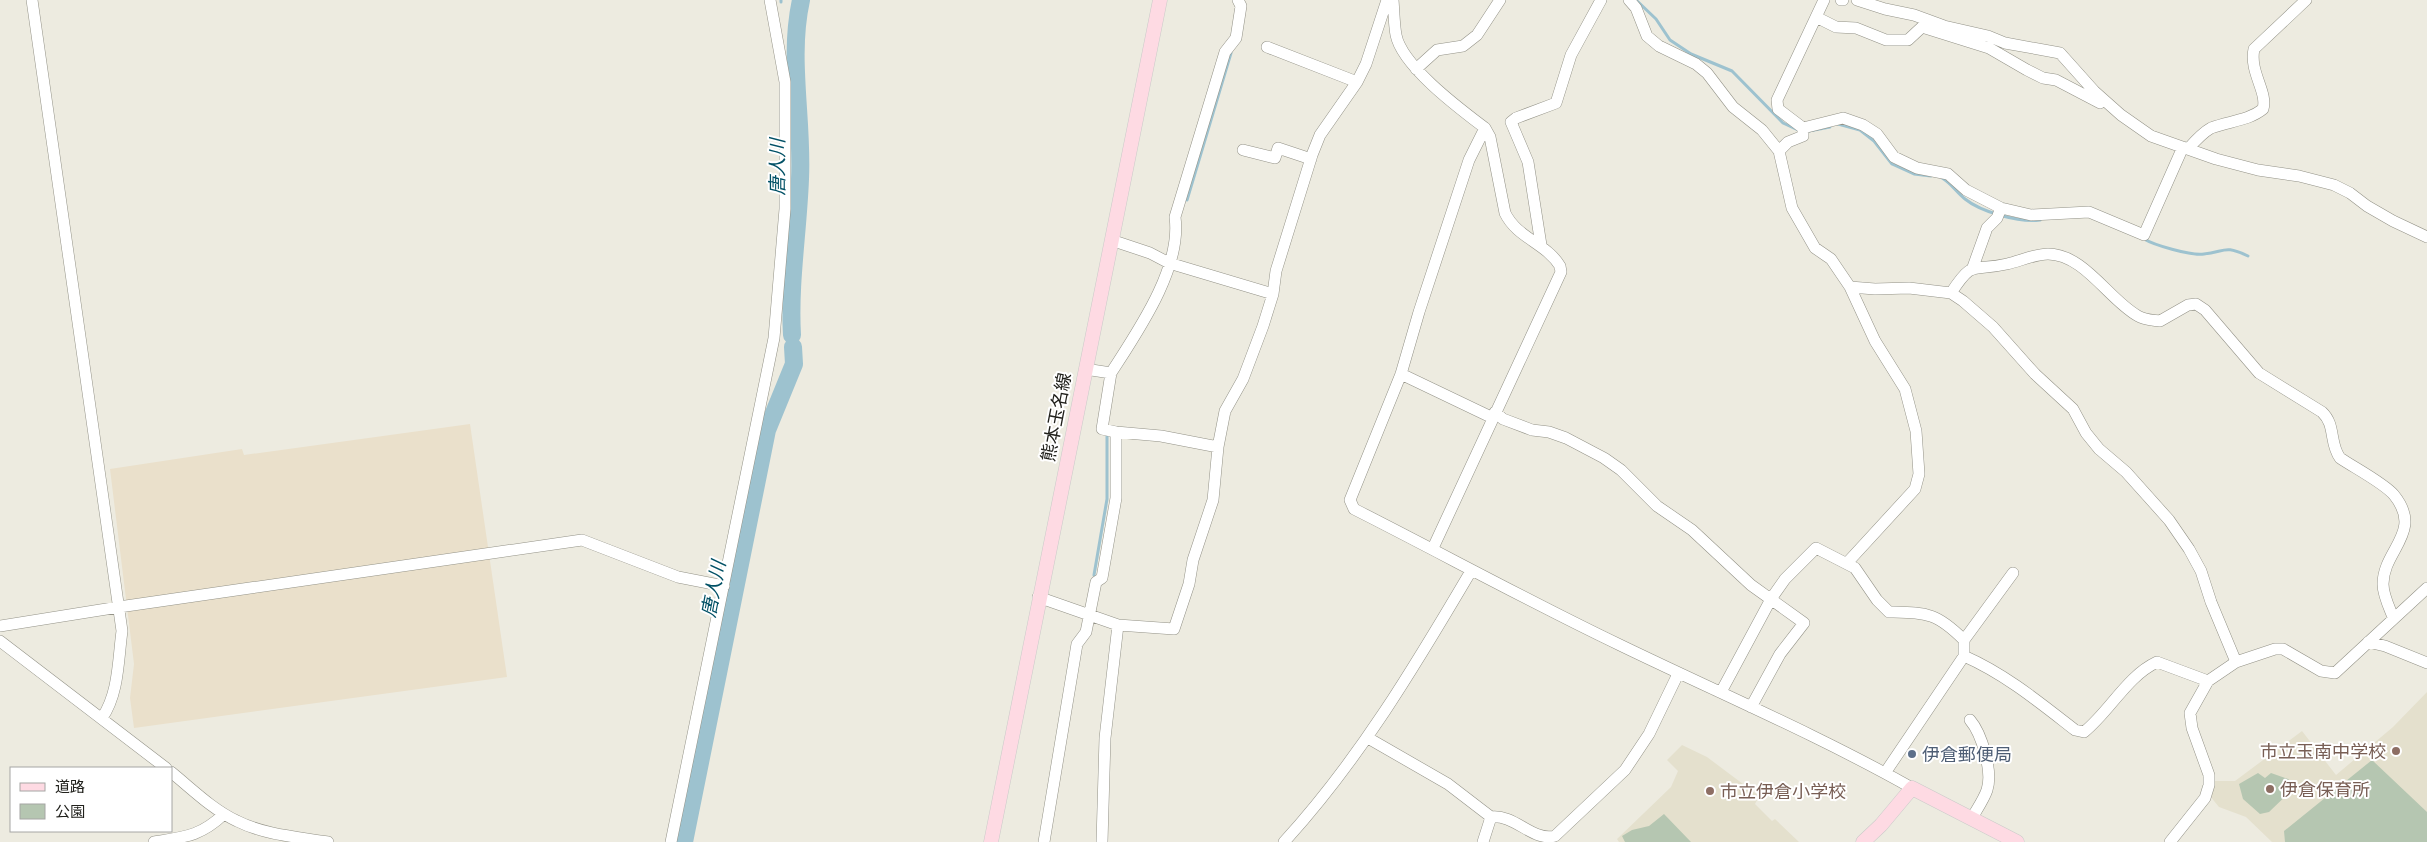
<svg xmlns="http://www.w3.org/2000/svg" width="2427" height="842" font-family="'IBM Plex Sans','Noto Sans JP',sans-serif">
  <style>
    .industrial { fill: #eae0cb }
    .built { fill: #e4e0cd }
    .green { fill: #b5c6b1 }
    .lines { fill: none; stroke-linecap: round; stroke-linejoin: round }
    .stream { stroke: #9dc2cf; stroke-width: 3 }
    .river { stroke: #9dc2cf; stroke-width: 18 }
    .minor-casing { stroke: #939287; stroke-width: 12 }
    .major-casing { stroke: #cacac9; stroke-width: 15 }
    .minor { stroke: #fff; stroke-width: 11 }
    .major { stroke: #fedae3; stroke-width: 14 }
    .education-dot { fill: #8d6e63; stroke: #fff; stroke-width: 2 }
    .service-dot { fill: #5c6f8a; stroke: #fff; stroke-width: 2 }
    .labels { text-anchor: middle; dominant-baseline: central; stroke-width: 4; stroke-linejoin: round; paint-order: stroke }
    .street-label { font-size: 18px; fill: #21211c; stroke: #fff }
    .education-label { font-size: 18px; fill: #785e54; stroke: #fff; text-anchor: start }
    .service-label { font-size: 18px; fill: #4e5e75; stroke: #fff; text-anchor: start }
    .water-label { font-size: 19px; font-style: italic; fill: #005065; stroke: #fff }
  </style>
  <rect width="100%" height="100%" fill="#edebe0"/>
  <path class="industrial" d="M470,424L507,677L134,728L130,698L134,664L110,469L242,449L244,455Z"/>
  <path class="built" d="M2427,692V842H2272L2246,817L2219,807L2210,796L2214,781H2235L2302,731L2336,775L2393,727Z
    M1682,745L1707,757L1759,796L1755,804L1772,821L1775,819L1799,842H1619L1617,839L1671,787L1678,771L1667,760Z"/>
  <path class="green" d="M2372,760L2427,812V842H2285L2284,831Z
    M2258,773L2265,778L2271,773L2288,779L2296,786L2269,812L2260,814L2243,799L2239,784Z
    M1664,814L1691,842H1625L1622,836L1632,830L1649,826Z"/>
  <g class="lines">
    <path class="stream" d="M781,0V2
      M1636,0L1656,19L1670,40L1691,54L1732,71L1783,123L1798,130
      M795,10L799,12
      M1838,124L1860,130L1874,141L1892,164L1914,174L1931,176
      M1809,131L1830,127
      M1942,178C1951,183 1957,193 1965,199C1981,212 2020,223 2040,220
      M1187,200L1231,53
      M2144,239C2154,245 2191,256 2204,254C2227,251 2224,245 2248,256
      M1094,575L1107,499V432"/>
    <path class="river" d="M792,335C789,283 798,232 800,179C803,119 788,59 801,0
      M684,842L767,430L794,364L793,347"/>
    <defs>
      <path id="minor" d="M32,0L122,631C118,660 119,693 102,718
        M1393,0C1394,11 1394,24 1396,35C1402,66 1460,109 1485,128L1490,137L1505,213C1517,238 1546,243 1560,266L1561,272L1555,285L1433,548
        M1629,0L1636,8L1647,36L1659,46L1696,64L1707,73L1733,107L1762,130L1779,151L1792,208L1815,248L1831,259L1850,287L1875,341L1905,389L1916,431L1919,474L1915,489L1847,563
        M1841,0H1843
        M1857,0L1885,9L1914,15L1944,26L1988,36L2005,43L2060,53L2094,91L2121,115L2151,136L2216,159L2258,170L2299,176L2334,185L2350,193L2367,206L2393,221L2427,237
        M1816,17L1836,27L1856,28L1886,40H1908L1922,27L1989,48L2027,70L2043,78L2056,80L2100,103
        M1267,47L1357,82
        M1416,69L1437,50L1463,46L1477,35L1500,0
        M1485,128L1469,160L1419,312L1401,374L1350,500L1354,509C1443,554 1530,602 1620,645C1717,692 1818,735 1912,788
        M1803,128L1843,118L1863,125L1877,134L1894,157L1917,168L1948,174L1966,190L2001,208L2031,215L2089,212L2144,235L2183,147
        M1803,128L1778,109L1777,100L1824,0
        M2188,149C2195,141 2202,133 2211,128C2229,121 2248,121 2263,109C2268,92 2249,72 2254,49L2306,0
        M1243,150L1275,158L1278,148L1311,159
        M1779,151L1788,142L1803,136V128
        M1111,240L1150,253L1169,263L1273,294
        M1541,245L1528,162L1511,122L1516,118L1556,103L1571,55L1601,0
        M1973,267L1987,228L1997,218L2001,208
        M1850,287L1875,289L1909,288L1951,293L1963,301L1993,327L2035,374L2073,409L2086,433L2099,449L2126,472L2169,520L2189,549L2201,571L2211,602L2236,662L2275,649H2283L2321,671L2335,673L2427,588
        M1951,293C1974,258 1972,272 2007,264C2020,261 2035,254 2048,254C2084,254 2109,300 2138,316C2144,320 2153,320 2160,321L2188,305L2196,304L2205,310L2259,373L2322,412C2336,425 2329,443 2340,458C2353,467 2384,483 2394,495C2424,532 2383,550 2383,584C2383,595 2389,607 2393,617
        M1085,369L1111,373
        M1401,374L1493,418
        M1495,412L1503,419L1532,430L1549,432L1566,438L1604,458L1621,470L1657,506L1692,530L1751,585L1804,623L1780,654L1751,707
        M1116,432L1161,436L1218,447
        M1038,597L1118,625L1174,629L1189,584L1193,560L1213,500L1218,447L1225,411L1243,379L1263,326L1273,294L1276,271L1312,155L1320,135L1357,82L1366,64L1387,0
        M0,626L119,607L582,540L678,577L724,586
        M1964,640L2013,573
        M0,641L166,768
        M2368,642L2385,646L2427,663
        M1721,692L1771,599L1785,579L1816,548L1855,568L1877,600L1889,612C1927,613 1936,612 1964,640V656
        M1970,720C1982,734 1993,772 1987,790C1984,799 1977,809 1972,818
        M1368,738L1448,784L1491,817C1515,814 1533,842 1555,836L1625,770L1649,734L1678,674
        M171,772C192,789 213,810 237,821C265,835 298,837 328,842
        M1885,773L1964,656C2005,674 2039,702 2075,730L2084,732C2110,711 2127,676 2157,662L2208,681
        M154,842C185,837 201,836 224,814
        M671,842L774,338L785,209V82L770,0
        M1044,842L1077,644L1086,632L1096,582L1102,578L1116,498V432L1102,429L1111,373C1138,331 1182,268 1175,217L1225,52L1236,38L1241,6L1238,0
        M1102,842L1105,738L1118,625
        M1284,842C1359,760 1415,666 1471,571
        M1483,842L1491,817
        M2170,842L2205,798L2209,785V775L2192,728L2190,713L2208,681L2236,662"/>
      <path id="major" d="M991,842L1160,0
        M1863,842L1881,825L1912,788L2017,842"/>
    </defs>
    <use href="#minor" class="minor-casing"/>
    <use href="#major" class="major-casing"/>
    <use href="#minor" class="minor"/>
    <use href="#major" class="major"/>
  </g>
  <g class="education-dot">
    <circle cx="2396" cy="751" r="5"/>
    <circle cx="2270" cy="789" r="5"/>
    <circle cx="1710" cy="791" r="5"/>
  </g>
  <circle class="service-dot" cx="1912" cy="754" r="5"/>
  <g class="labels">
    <g class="street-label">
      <text transform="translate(1056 417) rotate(-79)">熊本玉名線</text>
    </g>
    <g class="education-label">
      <text x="2386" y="751" text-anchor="end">市立玉南中学校</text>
      <text x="2280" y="789">伊倉保育所</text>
      <text x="1720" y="791">市立伊倉小学校</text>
    </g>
    <g class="service-label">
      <text x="1922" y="754">伊倉郵便局</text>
    </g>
    <g class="water-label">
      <text transform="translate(777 167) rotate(-90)">唐人川</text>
      <text transform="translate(713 589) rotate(-79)">唐人川</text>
    </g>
  </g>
  <rect x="10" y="767" width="162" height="65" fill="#ffffff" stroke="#a6a6a4"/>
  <rect x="20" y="783" width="25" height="8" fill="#fedae3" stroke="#a6a6a4"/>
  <text x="55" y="792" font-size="15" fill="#21211c">道路</text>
  <rect x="20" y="804" width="25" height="15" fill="#b5c6b1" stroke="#a6a6a4"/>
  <text x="55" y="817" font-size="15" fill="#21211c">公園</text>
</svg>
